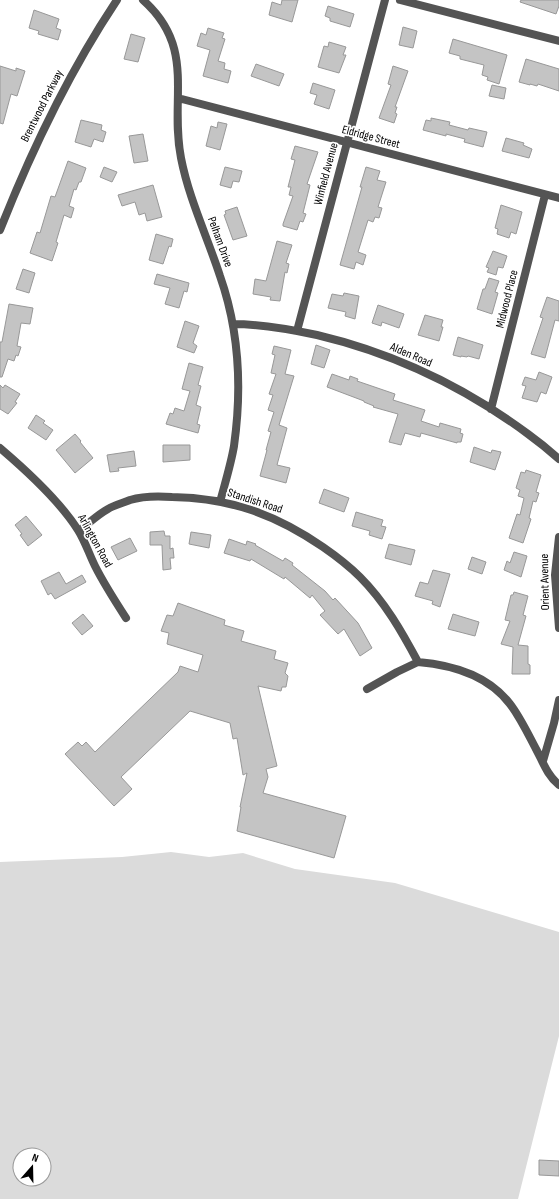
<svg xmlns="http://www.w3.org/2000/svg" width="559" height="1199" font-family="'Sofia Sans Condensed',sans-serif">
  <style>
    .green { fill: #dbdbdb; fill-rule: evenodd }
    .building { fill: #c4c4c4; stroke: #989898 }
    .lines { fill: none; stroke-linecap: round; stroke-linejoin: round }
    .minor { stroke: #545454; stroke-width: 8 }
    .labels { text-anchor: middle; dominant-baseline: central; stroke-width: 3.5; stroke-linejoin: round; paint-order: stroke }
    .street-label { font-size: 12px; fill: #000; stroke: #fff }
  </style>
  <rect width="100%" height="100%" fill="#fff"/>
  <path class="green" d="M171,852L209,857L243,853L295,869L395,883L559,932V1036L518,1199H0V862L122,857ZM20,1155H44V1179H20Z"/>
  <path class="building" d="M282,0H298L292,22L269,15L272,2L281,5Z
    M521,0H559V6L556,14L520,2Z
    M328,6L354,14L350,27L330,21V18L325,16Z
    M34,10L59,19L56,28L61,30L58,40L38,34L39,31L29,28Z
    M403,27L417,31L413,48L399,45Z
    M208,28L224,33L222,38L225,39L218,61L225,63L224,69L231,71L228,83L203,76L210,50L197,46L201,33L206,35Z
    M131,34L145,38L138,62L124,59Z
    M453,39L507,55L499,84L487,80L488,77L482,75L484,65L460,59V56L449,53Z
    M329,42L346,47L343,55H346L339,73L318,67L324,46L328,47Z
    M526,59L559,69V91L538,84L537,86L530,84V85L519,82Z
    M256,64L284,74L279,86L251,76Z
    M0,66L16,71V68L25,71L17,96L11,94L3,124L0,123Z
    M393,66L408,71L395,107H397L395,113L397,114L394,123L379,118L391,85L388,84Z
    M313,83L335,90L329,109L314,104L317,95L310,93Z
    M492,85L506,88L504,99L489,96Z
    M431,118L450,122L449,125L468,130L469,128L487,132L483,147L464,142L465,139L446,134V136L423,130L426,120L431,121Z
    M81,120L102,125L101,130L106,132L103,142L94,139L91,147L75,142Z
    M218,122L227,124L220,150L206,146L211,126L217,128Z
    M143,134L148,161L134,163L129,136Z
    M506,138L524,143L523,145L532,149L529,158L502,151Z
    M295,146L318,152L307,184L310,185L303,213L306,214L303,222L300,221L297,230L283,226V224L293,196L289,195L291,187H288L295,160L291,159Z
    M68,161L86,168L81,182H79L76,190L74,189L69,206L74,208L71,218L64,215L56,242L58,243L52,261L30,253L37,232L40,233L51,196L55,197Z
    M104,167L117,172L112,182L100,177Z
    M225,167L242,171L239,182L233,181L231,188L220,185Z
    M366,167L380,171L377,180L386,182L378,207L382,208L379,218L375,217L373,222L368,220L358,252L366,255L363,265L356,262L354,269L340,265L362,187H360Z
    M153,185L162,217L147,221L145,213L139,215L135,202L122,206L118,195Z
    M501,205L522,212L516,234L511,232L509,238L497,234L498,229L495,228Z
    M237,207L247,236L233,240L224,215L226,214L225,211Z
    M156,234L173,239L171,247L169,246L163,264L149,260Z
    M277,241L292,245L286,263L289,264L287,273L285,272L280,301L270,300L271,297L253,294L255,279L266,281Z
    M493,251L507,256L503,268L498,267L496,275L487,272L489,268L486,267Z
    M23,269L35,273L29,293L16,289Z
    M157,274L189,283L187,292L184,291L179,308L165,304L170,288L154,284Z
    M489,278L499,281L495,292L498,293L492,314L477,309L483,289H485Z
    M344,293L359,296L355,319L345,316L346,312L328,308L332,294L343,296Z
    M547,297L559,301V321L555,320L545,358L531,354L543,318L540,317Z
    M9,304L33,308L30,324L21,323L17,346L21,347L18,356L16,355L14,361L8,359L2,377H0V342H2Z
    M378,305L404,314L399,328L382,322L381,326L372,323Z
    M425,315L443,320L441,327H443L439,341L418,335Z
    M185,321L199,326L193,343L197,346L194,353L177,347Z
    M458,337L483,345L479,359L468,356L467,357L461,356V357L453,355Z
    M316,345L330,350L324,368L311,364Z
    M274,346L291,350L285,374L294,376L279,425L287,428L277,465L290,468L286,483L260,476L267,450H266L271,432L268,431L274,412L268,410L273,395L269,394L276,374L271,373L275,355L272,354Z
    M189,363L203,367L198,385L201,386L196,405L201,407L197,424L200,425L198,433L166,424L170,413L173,414L175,408L184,411L190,391L182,389Z
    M539,372L552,377L546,394L541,392L537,402L522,398L526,386L522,385L525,377L536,380Z
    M332,374L349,380L350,376L358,379L357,381L395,394L393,400L425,410L421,421L439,427L440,423L461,429L460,433L463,434L461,442H457V443L421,433L420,437L405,433L401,445L389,442L398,414L373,407L374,406L364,402V401L327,387Z
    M0,385L3,388L5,385L20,394L15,402L17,403L8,414L0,409Z
    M36,415L45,421L43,423L53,430L46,440L28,428Z
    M75,434L81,441L80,442L93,458L75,473L56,450Z
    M163,445H190V460L163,462Z
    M474,447L491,453L492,450L501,452L495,470L470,462Z
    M134,451L136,466L118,468L119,471L110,472L107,455Z
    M526,470L541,475L536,492L539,493L536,502L533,501L529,518L531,519L523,543L509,538L517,514L520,515L524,498L518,496L520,490L516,488L521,472L525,473Z
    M324,489L349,498L344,512L319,503Z
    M356,512L383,520L381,526L386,527L382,539L369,535L370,531L352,526Z
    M26,516L42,535L28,546L20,535L22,534L15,525Z
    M164,531L165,536H170V549L173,548L174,558H170L171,569L163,570L162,545H150V532Z
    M191,532L211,535L209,548L189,544Z
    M130,538L137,551L118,560L111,547Z
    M229,539L246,545L247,541L256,544L255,545L283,561L285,558L293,563L292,565L325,591L333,600L335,598L358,623L372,648L360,656L344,629L338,634L320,615L325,611L312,595L310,598L285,577L284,579L251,559L250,561L224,553Z
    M389,544L415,550L411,565L385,558Z
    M514,552L527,556L521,577L504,570L507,561L510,563Z
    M472,557L486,562L482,574L468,569Z
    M433,570L450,574L440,607L432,604L433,601L415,596L420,582L428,584Z
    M59,572L66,584L82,575L86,582L55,599L51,593L48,595L41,581Z
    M514,592L528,596L523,615L526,616L518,645L528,646V664L530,665V674H512L513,647L501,644L510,621L505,620L511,595H513Z
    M178,603L225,620L224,625L244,631L241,641L276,651L274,659L288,663L285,673L288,676L286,687H282L281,691L258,686L277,766L266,769L268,777L263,793L346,816L334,858L237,831L241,807H240L247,773L243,775L237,738L233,739L230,723L190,711L121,777L132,789L114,806L65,754L78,742L82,746L86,742L95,752L178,672L180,666L198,672L203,655L167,644L169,633L161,631L167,615L173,616Z
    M83,614L93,626L82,635L72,623Z
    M453,614L479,622L475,636L448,629Z
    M539,1160L559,1161V1176L539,1175Z"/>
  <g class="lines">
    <path class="minor" d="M143,0C197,48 169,98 181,158C189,199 207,236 220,276C239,330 242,389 234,446C231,464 225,483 220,502
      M400,0L559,41
      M178,98L559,198
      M0,230C32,149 69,72 117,0
      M233,324C262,324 289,329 317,335C393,353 466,388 528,434C539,442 549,450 559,459
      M297,331L385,0
      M491,409L545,195
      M0,448C27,471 59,500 78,530C85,541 89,554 95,566C104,584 115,601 126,618
      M79,531C88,524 97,515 108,509C114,505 123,503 130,500C143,496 159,496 172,497C230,498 275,514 323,547C336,556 349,566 360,577C385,602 402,632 418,662C453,665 488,675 510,704C520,717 528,734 536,749C543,762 547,775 559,785
      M559,537L555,575L559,628
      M367,689L397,672L418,662
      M543,761L554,723L559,700"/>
  </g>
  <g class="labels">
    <g class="street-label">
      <text transform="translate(42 106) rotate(-63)">Brentwood Parkway</text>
      <text transform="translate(371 137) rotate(15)">Eldridge Street</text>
      <text transform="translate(326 174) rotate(-75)">Winfield Avenue</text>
      <text transform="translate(220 242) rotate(70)">Pelham Drive</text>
      <text transform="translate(507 299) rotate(-76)">Midwood Place</text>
      <text transform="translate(411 355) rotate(23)">Alden Road</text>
      <text transform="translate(255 501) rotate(18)">Standish Road</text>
      <text transform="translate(95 541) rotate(61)">Arlington Road</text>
      <text transform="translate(545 582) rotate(-91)">Orient Avenue</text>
    </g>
  </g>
  <g transform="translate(32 1167) rotate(20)"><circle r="19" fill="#ffffff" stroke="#999999"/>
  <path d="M0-3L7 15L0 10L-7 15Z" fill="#000000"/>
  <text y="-6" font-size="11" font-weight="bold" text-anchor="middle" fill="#000000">N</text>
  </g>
</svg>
